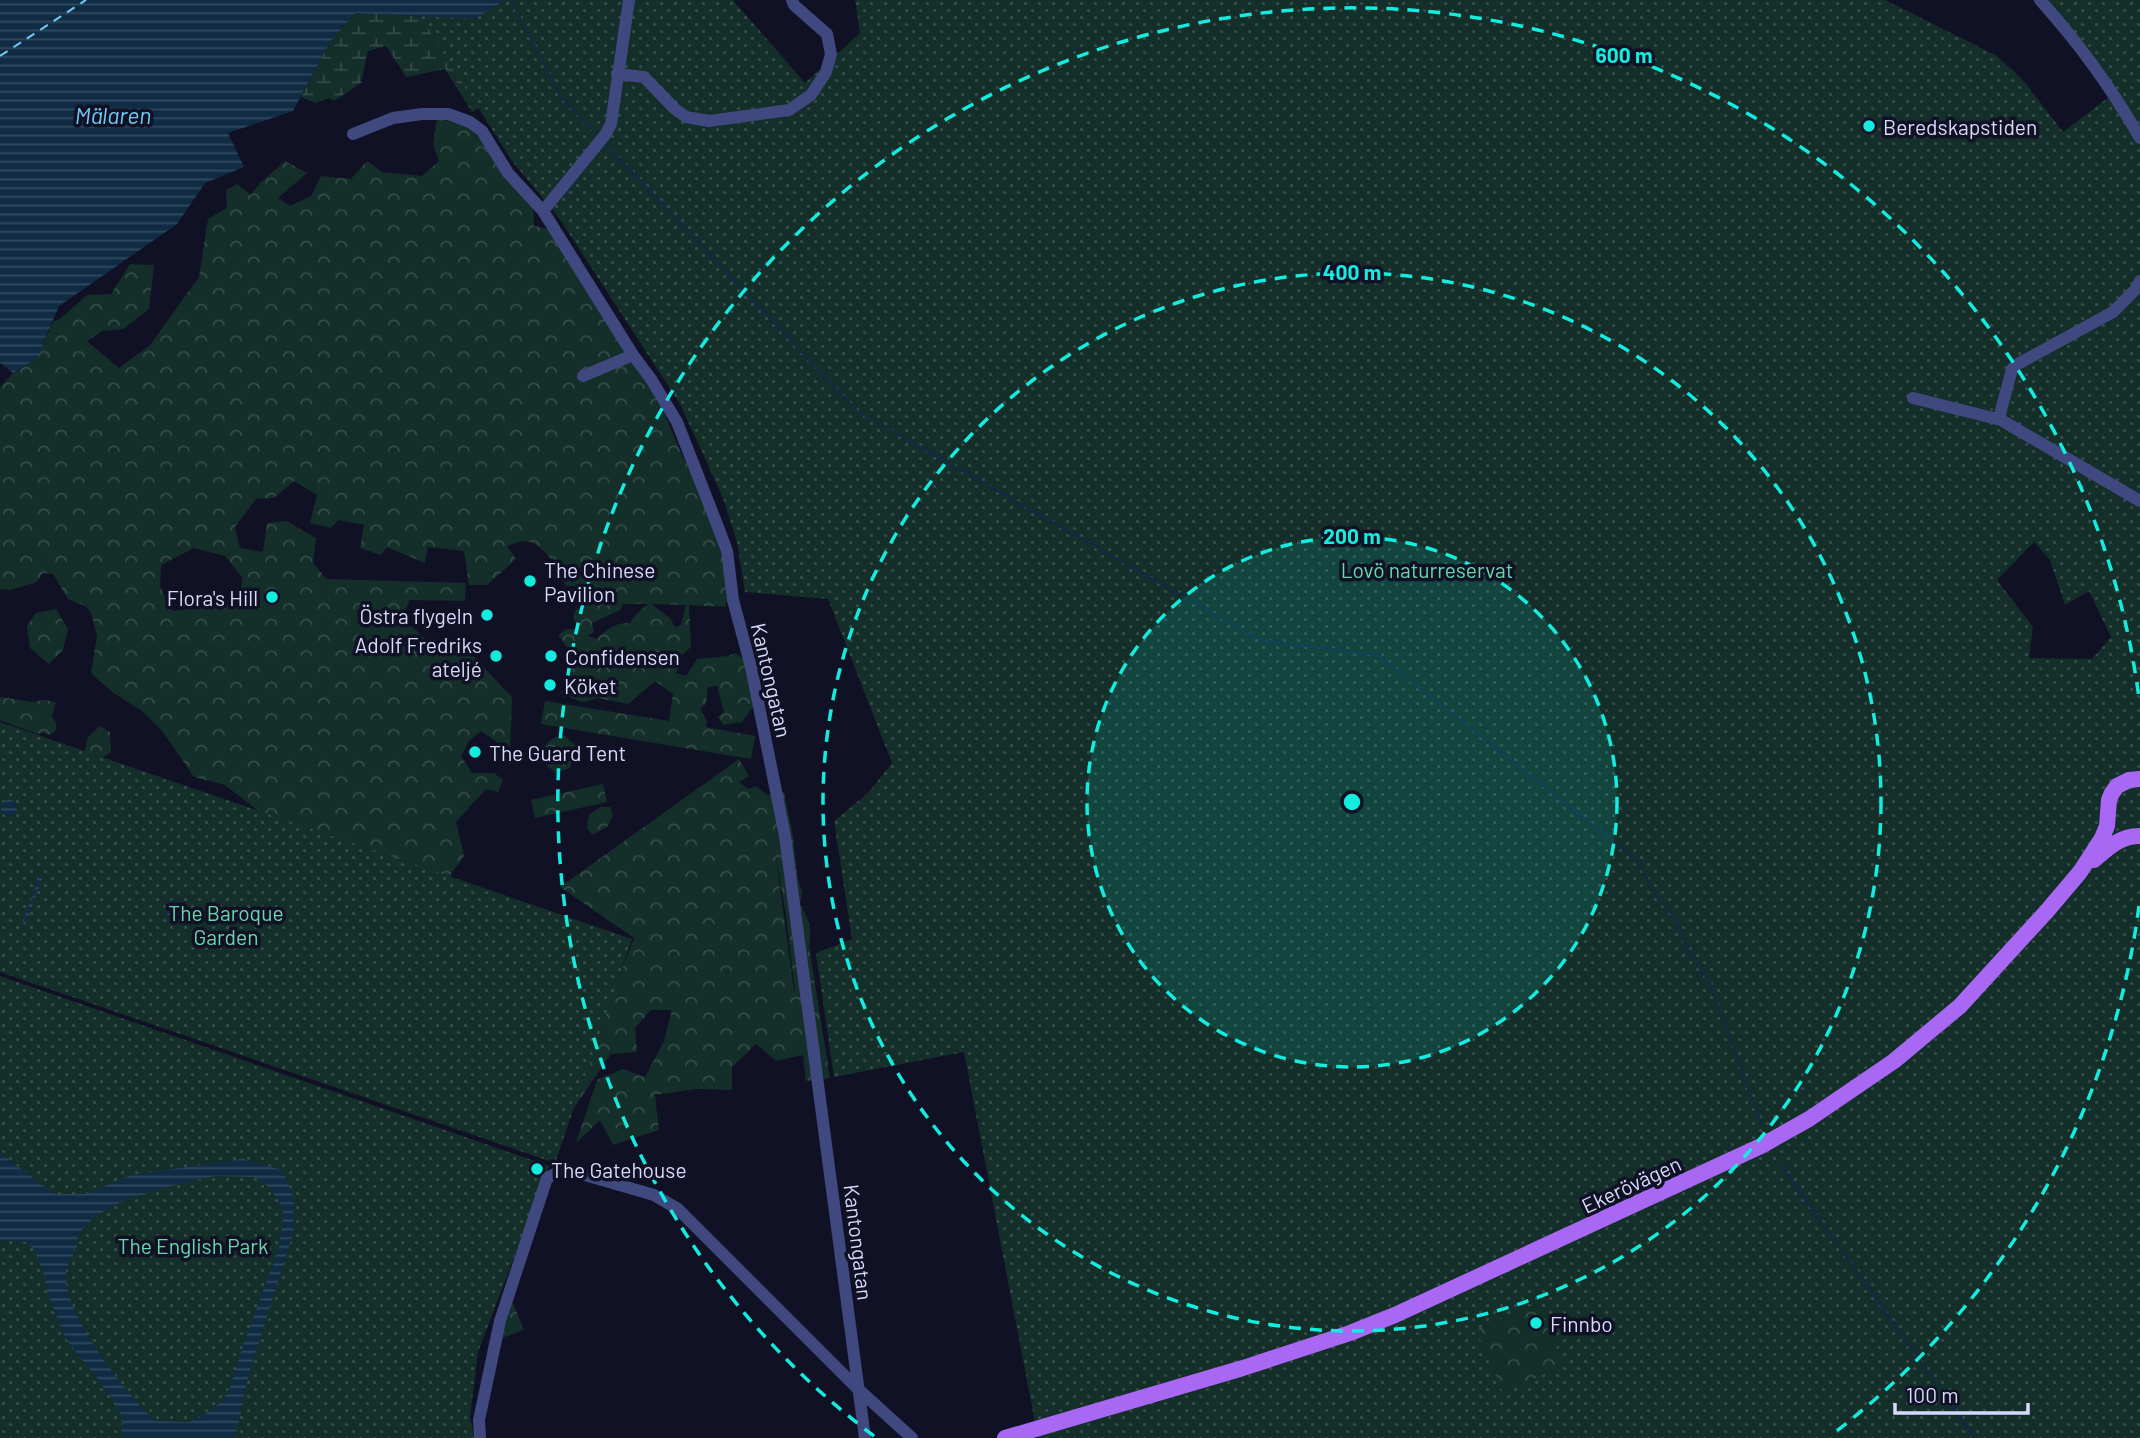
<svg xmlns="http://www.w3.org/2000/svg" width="2140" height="1438" font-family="Barlow,sans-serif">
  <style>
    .forest { fill: url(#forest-crowns); fill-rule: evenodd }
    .wetland { fill: url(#wetland-marsh) }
    .park { fill: url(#park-dots); fill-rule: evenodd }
    .water { fill: url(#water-rules); fill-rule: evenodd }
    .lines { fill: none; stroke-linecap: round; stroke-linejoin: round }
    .stream { stroke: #102c44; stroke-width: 2.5 }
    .ferry { stroke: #6eccf4; stroke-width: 2; stroke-dasharray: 9 7; stroke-linecap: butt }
    .minor { stroke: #404880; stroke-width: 12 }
    .major { stroke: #a868f3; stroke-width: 16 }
    .ring { fill: none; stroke: #13ecde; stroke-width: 3.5; stroke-dasharray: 12 9 }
    .poi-dot { fill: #13ecde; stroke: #111125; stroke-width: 2.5 }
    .labels { text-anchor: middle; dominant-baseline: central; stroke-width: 7; stroke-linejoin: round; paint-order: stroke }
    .poi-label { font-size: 21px; fill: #d8dafc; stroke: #111125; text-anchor: start }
    .park-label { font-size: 21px; fill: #69d7a9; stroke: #111125 }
    .street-label { font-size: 21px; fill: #d8dafc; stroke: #111125 }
    .water-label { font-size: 23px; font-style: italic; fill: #6eccf4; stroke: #111125 }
    .centre { fill: #13ecde; stroke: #111125; stroke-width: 3.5 }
    .ring-label { font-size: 21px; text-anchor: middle; font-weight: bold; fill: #13ecde; stroke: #111125; stroke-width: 7; stroke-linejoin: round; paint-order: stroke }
  </style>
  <defs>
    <pattern id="forest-crowns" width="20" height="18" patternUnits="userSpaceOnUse" patternTransform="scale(1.75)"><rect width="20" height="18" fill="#142e29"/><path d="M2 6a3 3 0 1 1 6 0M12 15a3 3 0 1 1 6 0" fill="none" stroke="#354c49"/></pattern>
    <pattern id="wetland-marsh" width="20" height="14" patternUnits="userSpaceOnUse" patternTransform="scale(1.75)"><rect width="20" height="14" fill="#142e29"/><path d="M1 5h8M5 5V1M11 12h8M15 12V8" fill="none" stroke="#354c49"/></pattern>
    <pattern id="park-dots" width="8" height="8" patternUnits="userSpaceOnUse" patternTransform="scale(1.75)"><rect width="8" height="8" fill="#142e29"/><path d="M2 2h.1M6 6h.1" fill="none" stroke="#354c49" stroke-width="1.8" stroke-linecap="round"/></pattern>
    <pattern id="water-rules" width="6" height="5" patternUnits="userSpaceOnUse" patternTransform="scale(1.75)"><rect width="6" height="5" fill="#102c44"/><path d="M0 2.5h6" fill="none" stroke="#324a60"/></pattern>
  </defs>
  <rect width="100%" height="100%" fill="#111125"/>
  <path class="forest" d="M437,118L469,127L492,152L533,207L534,226L551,229L659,401L682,455L706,501L724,565L732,582L725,607L689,605L691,647L681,656L676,673L686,676L697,659L728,656L735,653L745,660L754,705L742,722L723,725L718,717L724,712L717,686L708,687L706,704L700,709L707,721L706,727L755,736L751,759L541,724L545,701L669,721L673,694L655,681L628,704L598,698L584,702L579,701L560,693L572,684L567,647L558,635L567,629L579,630L573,617L576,609L583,608L584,604L577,603V586H566C558,570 545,542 524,541C519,541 512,545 507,546L516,559L487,585H469L464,551L428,547L425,563L387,547L381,555L360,548L364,525L338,520L331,528L310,523L317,495L294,481L274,498L256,499L235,527L240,548L263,552L267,523L286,521L316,538L313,563L326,579L466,583L465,601L410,600L401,619L416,630L441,656L458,640L512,697L510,758L494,740L481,731L469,741L461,756L472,773H494L503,780L498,792L486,789L456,822L464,856L449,877L261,813L225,785L194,777L163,732L142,711L112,692L91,673L97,636L91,613L85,606L68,599L53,574L43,573L37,582L10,590L0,589V387L13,373L37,358L53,322L60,319L87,295L111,294L130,264L154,265L149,309L123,329L102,331L87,341L119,368L150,345L199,277L208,219L227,208L226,190L237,184L251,195L259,184L285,161L307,173L278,198L290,206L311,196L321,176L351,179L367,161L382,172L422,176L439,161L433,144ZM194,548L225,556L242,577L241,595L210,607L173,611L160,587L161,565ZM623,604H648L636,614L630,623C617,622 606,629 597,639L588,636L594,632L592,623L620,610ZM651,604L686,605L681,625L675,627L670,618Z
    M56,609L68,629L63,650L49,664L30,648L27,626L36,613Z
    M0,697L33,702L43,700L56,702L52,716L56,723V730L50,735L43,733L37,734L0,720Z
    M100,726L110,732L111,752L98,761L84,754L88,737Z
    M565,736L576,746L570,768L556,773L545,764L544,747L553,738Z
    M739,759L749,776L739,782L748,789L756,786L767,795L784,792L793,836L798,880L802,892L800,905C808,916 813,932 809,946L830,1078L806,1081L803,1055L776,1061L756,1044L732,1067V1090L696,1089L655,1095L659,1130L613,1145L600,1120L576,1143L597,1080L623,1069L645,1077L664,1041L672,1010H651L635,1028L637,1052L611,1054L569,1115L412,914L617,982L634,938L560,887ZM775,851L786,916L795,991L794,990Z
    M603,784L607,802L535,818L531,800Z
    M600,807H610L613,816L607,827L592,835L587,827L589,815Z
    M1529,1275L1657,1340L1452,1438L1468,1309Z
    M512,1301L524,1330L502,1338Z"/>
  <path class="wetland" d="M584,0L489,102L472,112L445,69L406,77L386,46L368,51L361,83L334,101L329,98L315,103L301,97L330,42L355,13L475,19Z"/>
  <path class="park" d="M407,0H733L805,83L860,33L855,0H1885L1997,56L2023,80L2063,132L2109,97L2072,47L2033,0H2140V1438H1038L964,1052L834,1077L816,953L852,939L834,821L868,793L892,763L828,599L745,592L737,542L723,498L680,404L559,218L512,161L420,16ZM2034,542L2050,560L2065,605L2089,591L2111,637L2092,659L2029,658L2033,627L1997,580ZM1537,1303L1564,1365L1503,1393L1476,1330Z
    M0,722L632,939L555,1163L0,972Z
    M0,976L549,1166L478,1352L470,1417L474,1438H0Z"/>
  <path class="water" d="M0,0H505L475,19L355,13L330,42L293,111L228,133L244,167L205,183L177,224L59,306L37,358L13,373L0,363Z
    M1 808a8 8 0 1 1 16 0a8 8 0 1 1-16 0Z
    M39,876H43L24,929H22L27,907L30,904Z
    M166 909a10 10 0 1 1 20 0a10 10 0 1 1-20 0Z
    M0,1153L55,1194H86L131,1175L243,1159L282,1170L294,1198L293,1234L249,1374L235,1438H121L122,1417L115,1401L66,1339L48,1295L43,1271L34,1249L26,1242L0,1240ZM216,1176L254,1177L269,1187L282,1206L283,1219L279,1248L244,1343L230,1387L222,1401L207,1413L189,1422L156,1421C130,1399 40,1289 73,1257L72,1252L77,1247C75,1203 183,1183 216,1176Z"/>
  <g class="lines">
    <path class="stream" d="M511,0L560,96L598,136
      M605,143L857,411L1260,640L1378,655L1637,860L1658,898L1675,918L1686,946L1711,985L1761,1124
      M1781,1165L1975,1438"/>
    <path class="ferry" d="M0,56L86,0"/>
    <path class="minor" d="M2040,0C2078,42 2112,89 2140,138
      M617,74L644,77L675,109L686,117L709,121L789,110L811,95L826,72L831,54L827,34L794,5L792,0
      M353,134L393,118L422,114H448L470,122L482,131L508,173L543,211L633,355L651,379L677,422L718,527L727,551L733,600L751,667L785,836L865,1438
      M543,211L605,135L611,124L629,0
      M583,376L633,355
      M1913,398L2001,420L2140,501
      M2001,420L2000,414L2012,369L2016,365L2113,312L2136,289L2140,281
      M480,1438L479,1420L500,1321L547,1178L564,1169L654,1195L678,1209L858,1389L912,1438"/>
    <path class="major" d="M2094,860C2109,847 2120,836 2140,836
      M1005,1438L1243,1368L1350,1333L1395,1315L1761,1146L1809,1119L1894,1061L1960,1006L2047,911L2080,872L2102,838L2107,826L2109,800L2112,793L2117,786L2129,780L2140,779"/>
  </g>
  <circle cx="1352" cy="802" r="265" fill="#13ecde" fill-opacity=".12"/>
  <g class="ring">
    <circle cx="1352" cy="802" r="265"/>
    <circle cx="1352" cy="802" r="529"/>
    <path d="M2139 906A794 794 0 0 1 1830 1436M874 1436A794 794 0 1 1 2139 698"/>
  </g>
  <g class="poi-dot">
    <circle cx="1869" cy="126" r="7"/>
    <circle cx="530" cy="581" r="7"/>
    <circle cx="272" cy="597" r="7"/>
    <circle cx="487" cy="615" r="7"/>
    <circle cx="496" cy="656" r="7"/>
    <circle cx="551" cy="656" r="7"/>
    <circle cx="550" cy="685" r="7"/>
    <circle cx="475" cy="752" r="7"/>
    <circle cx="537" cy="1169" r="7"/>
    <circle cx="1536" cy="1323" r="7"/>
  </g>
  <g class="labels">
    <g class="poi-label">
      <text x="1883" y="126">Beredskapstiden</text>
      <text x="544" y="569">The Chinese<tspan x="544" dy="24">Pavilion</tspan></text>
      <text x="258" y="597" text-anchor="end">Flora's Hill</text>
      <text x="473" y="615" text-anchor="end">Östra flygeln</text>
      <text x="482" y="644" text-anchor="end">Adolf Fredriks<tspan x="482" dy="24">ateljé</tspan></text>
      <text x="565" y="656">Confidensen</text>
      <text x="564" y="685">Köket</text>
      <text x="489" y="752">The Guard Tent</text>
      <text x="551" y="1169">The Gatehouse</text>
      <text x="1550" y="1323">Finnbo</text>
    </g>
    <g class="park-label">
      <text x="1427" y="569">Lovö naturreservat</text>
      <text x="226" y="912">The Baroque<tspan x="226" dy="24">Garden</tspan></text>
      <text x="193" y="1245">The English Park</text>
    </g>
    <g class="street-label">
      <text transform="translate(772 680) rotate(77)">Kantongatan</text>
      <text transform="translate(1631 1184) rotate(-25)">Ekerövägen</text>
      <text transform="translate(859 1242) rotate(83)">Kantongatan</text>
    </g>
    <g class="water-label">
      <text x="113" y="115">Mälaren</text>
    </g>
  </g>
  <circle cx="1352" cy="802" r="10" class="centre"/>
  <g class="ring-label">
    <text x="1624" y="63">600 m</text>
    <text x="1352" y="280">400 m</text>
    <text x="1352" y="544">200 m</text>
  </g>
  <path d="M1895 1403v10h133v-10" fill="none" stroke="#d8dafc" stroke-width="3.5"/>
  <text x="1906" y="1403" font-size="21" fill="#d8dafc" stroke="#111125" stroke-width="5" paint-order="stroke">100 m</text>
</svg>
